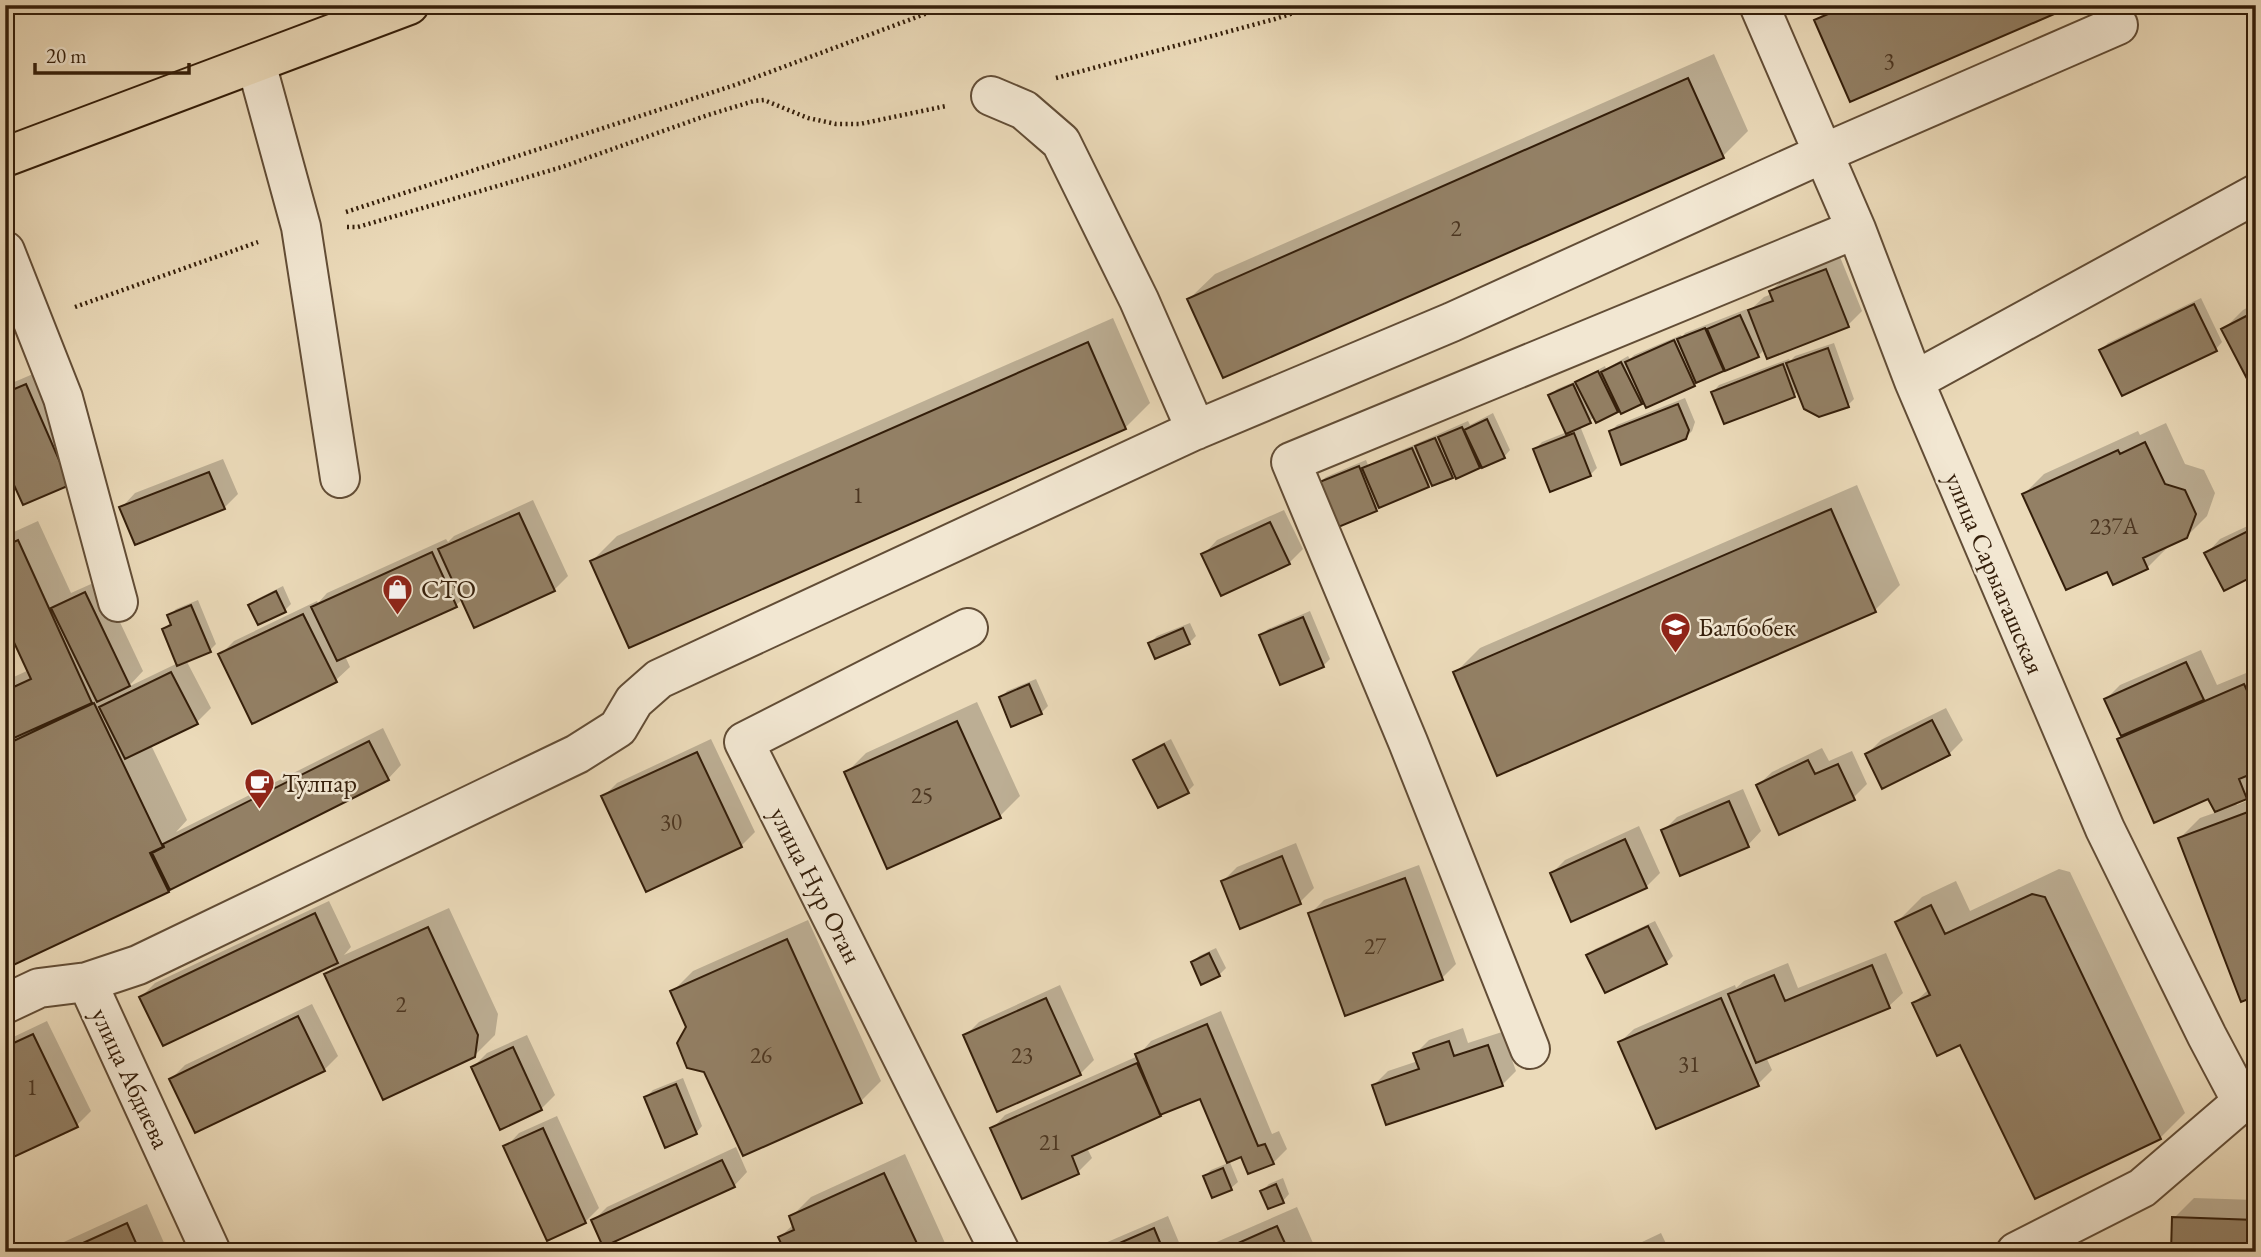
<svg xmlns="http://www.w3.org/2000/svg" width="2261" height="1257" font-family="'EB Garamond',serif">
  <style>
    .shadow { fill: #0003 }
    .building { fill: #938065; stroke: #341e0a; stroke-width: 2 }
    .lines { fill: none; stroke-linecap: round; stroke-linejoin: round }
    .minor-casing { stroke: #624d36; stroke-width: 42 }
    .highway-casing { stroke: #341e0a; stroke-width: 42 }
    .path { stroke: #341e0a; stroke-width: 4.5; stroke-dasharray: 2 3.5; stroke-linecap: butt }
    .minor { stroke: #f2e7d2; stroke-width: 38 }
    .highway { stroke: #ebdab9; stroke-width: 38 }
    .labels { text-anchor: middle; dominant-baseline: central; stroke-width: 5; stroke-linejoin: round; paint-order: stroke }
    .number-label { font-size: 23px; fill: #4c3621 }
    .street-label { font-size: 26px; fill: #341e0a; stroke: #f2e7d2 }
    .poi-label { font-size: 26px; fill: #341e0a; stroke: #f2e7d2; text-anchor: start }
  </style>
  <rect width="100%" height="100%" fill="#ebdab9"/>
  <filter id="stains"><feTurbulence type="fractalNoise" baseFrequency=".00286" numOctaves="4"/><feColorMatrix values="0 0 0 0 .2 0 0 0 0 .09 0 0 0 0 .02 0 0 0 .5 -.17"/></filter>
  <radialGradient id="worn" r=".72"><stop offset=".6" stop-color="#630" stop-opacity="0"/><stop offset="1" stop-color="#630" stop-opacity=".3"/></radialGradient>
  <path class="shadow" d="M1831,5H2071L1816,21Z
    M1714,54L1748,131L1723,156L1189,299L1215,274Z
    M1840,257L1862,311L1848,325L1765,349L1758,356L1698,380L1694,385L1644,399L1641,402L1595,417L1580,426L1597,468L1590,475L1535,449L1542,442L1567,432L1550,395L1557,389L1581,379L1605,366L1606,369L1628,356L1630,359L1634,355L1681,335L1682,337L1685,333L1747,309L1748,312L1764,297L1772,294L1771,291L1785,277Z
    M2201,298L2222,342L2216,349L2101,350L2108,343Z
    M2256,303V392L2223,330L2243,310Z
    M1113,318L1150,403L1125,428L592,561L617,536Z
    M1834,343L1854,399L1848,405L1799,391L1794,395L1725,422L1713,392L1719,385L1789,359L1790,361L1795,356Z
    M40,371L83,469L5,487V386Z
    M1685,398L1695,422L1692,431L1685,438L1611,431L1617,425Z
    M1493,413L1510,450L1504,457L1432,482L1428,486L1381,505L1376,510L1319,483L1326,477L1366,460L1368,465L1468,421L1470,425Z
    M2166,423L2185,464L2204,470L2215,493L2207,516L2186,537L2166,546L2167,548L2147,568L2108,569L2024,494L2044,474L2138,431L2140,435Z
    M223,459L238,494L224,508L122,507L135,493Z
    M1857,485L1900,585L1875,610L1455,673L1480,648Z
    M533,500L568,576L554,590L463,599L456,605L345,656L350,667L336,680L220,655L234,641L317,601L318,603L327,593L446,539L448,542L454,536Z
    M1284,510L1303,549L1289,563L1204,554L1217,540Z
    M38,521L71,593L100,580L143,671L128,687L178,663L164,629L171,622L169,616L176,609L198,600L216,644L210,650L186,660L211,708L197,722L151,745L187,820L176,832L383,728L401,765L388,779L168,890L5,967V681L29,670L5,618V536Z
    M2256,522V573L2207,553L2220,539Z
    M283,586L291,604L285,610L250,605L257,599Z
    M1310,611L1330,659L1323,666L1261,635L1268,629Z
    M1190,623L1196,636L1189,643H1150L1157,636Z
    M2201,650L2217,685L2256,669V787L2246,797L2235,802L2237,805L2256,797V994L2180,838L2200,818L2217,812L2209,796L2119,739L2123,736L2106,699L2120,685Z
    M1036,679L1048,706L1041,713L1001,698L1007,691Z
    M977,702L1020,796L1000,816L846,773L866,753Z
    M1946,708L1963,740L1949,754H1867L1881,740Z
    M711,739L755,832L741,846L603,797L617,783Z
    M1171,739L1194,785L1188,791L1136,761L1142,754Z
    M1822,748L1829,761L1852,751L1867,784L1853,798L1758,785L1772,772Z
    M1743,789L1761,831L1748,845L1663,831L1677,817Z
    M1639,826L1660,873L1646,887L1552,873L1565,860Z
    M1296,843L1314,888L1300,902L1223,881L1237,867Z
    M1419,865L1456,964L1442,978L1310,914L1324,900Z
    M2059,869L2070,872L2185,1113L2160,1138L1961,1042L1914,1003L1929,989L1897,922L1922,897L1956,881L1970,911Z
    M329,901L351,947L344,955L449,908L498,1014L495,1035L474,1056L326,974L340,960L163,1044L141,997L155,983Z
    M808,920L881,1081L861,1101L706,1070L673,991L693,971Z
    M1655,921L1673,956L1666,963L1588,955L1595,949Z
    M1216,948L1226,968L1219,975L1193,962L1199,956Z
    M1886,953L1903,993L1889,1006L1766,1057L1772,1070L1758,1084L1620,1042L1634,1029L1735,985L1736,988L1744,981L1788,963L1798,988Z
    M1060,985L1094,1060L1080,1074L965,1036L979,1022Z
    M312,1004L338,1056L324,1070L171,1079L185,1065Z
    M1221,1011L1272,1134L1279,1131L1287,1149L1273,1163L1242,1155L1229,1160L1238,1182L1231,1188L1213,1196L1205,1176L1211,1170L1228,1163L1201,1097L1087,1148L1092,1158L1078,1172L1023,1197L992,1129L1005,1115L1138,1056L1151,1041Z
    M47,1021L91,1111L77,1125L5,1159V1041Z
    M1463,1028L1468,1043L1502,1032L1516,1071L1502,1085H1374L1388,1071L1418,1061L1415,1054L1429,1040Z
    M527,1035L555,1095L541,1109L473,1067L487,1053Z
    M683,1078L702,1126L696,1133L646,1097L653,1090Z
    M557,1116L599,1208L585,1222L506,1147L519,1133Z
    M736,1147L747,1172L734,1186L593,1221L607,1207Z
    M905,1154L949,1252H787L780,1237L794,1224L791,1217L811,1197Z
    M1283,1178L1289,1194L1283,1201L1262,1191L1269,1184Z
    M2194,1198L2256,1200V1252L2174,1218Z
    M147,1204L168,1252H42Z
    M1297,1207L1317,1252H1205L1212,1244Z
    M1168,1216L1183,1252H1084Z
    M1661,1233L1670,1252H1621Z"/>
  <path class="building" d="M1849,5H2075L1850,102L1814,20Z
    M1688,78L1724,158L1223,378L1187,299Z
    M1826,269L1849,327L1767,359L1748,310L1773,301L1769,291Z
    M2194,304L2217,351L2122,396L2099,350Z
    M2256,311V396L2221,329Z
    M1740,315L1759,357L1725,371L1707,329Z
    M1705,328L1724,371L1696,383L1677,339Z
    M1674,340L1695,386L1646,408L1625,362Z
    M1088,342L1126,429L629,648L590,561Z
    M1828,348L1849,407L1819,417L1804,409L1786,363Z
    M1621,362L1642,404L1621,414L1601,372Z
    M1783,364L1795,397L1724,424L1711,392Z
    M1598,371L1618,412L1596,423L1575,382Z
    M26,384L70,485L23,505L14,485L5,489V393Z
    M1573,384L1591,423L1566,434L1548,395Z
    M1678,404L1689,430L1686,439L1621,465L1609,431Z
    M1487,419L1505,458L1482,468L1464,430Z
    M1462,427L1480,468L1456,479L1438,437Z
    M1574,433L1591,476L1550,492L1533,449Z
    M1435,438L1453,478L1432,486L1415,446Z
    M2145,442L2165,484L2185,490L2196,514L2187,538L2143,558L2148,569L2113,585L2107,572L2066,590L2022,494L2118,450L2120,454Z
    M1412,448L1429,487L1379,508L1362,468Z
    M1359,466L1377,511L1336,528L1317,483Z
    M209,472L225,509L135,545L119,507Z
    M1831,509L1876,612L1497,776L1453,672Z
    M519,513L555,591L474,628L438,549Z
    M1270,522L1290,564L1221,596L1201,554Z
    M2256,527V575L2224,591L2204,553Z
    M18,540L92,703L5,742V691L31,679L5,623V546Z
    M432,552L457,607L337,661L311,607Z
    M276,591L286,612L258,625L248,605Z
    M85,592L130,686L97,702L51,608Z
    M191,605L211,652L177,666L162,629L171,625L167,615Z
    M303,614L337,682L252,724L218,654Z
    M1303,617L1324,667L1280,685L1259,635Z
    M1183,628L1190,644L1155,659L1148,643Z
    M2186,662L2204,700L2121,736L2104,699Z
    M171,672L198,724L125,759L99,707Z
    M1029,684L1042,714L1011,727L999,697Z
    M2244,684L2256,710V772L2239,779L2247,799L2215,812L2208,799L2154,823L2117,739Z
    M94,703L163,847L150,853L169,892L5,969V745Z
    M1932,720L1950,755L1882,789L1865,754Z
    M957,721L1001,818L887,869L844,772Z
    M369,741L389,780L170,890L152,853L164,847L163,844Z
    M1164,744L1189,793L1158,808L1133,760Z
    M697,752L742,847L646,892L601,796Z
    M1808,760L1815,774L1838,764L1855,800L1779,835L1756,785Z
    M1729,801L1749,847L1680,876L1661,830Z
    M2256,809V996L2241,1002L2178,838Z
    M1625,839L1647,888L1571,922L1550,873Z
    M1282,856L1301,904L1240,929L1221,881Z
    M1405,878L1443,980L1345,1016L1308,913Z
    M2032,894L2045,897L2161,1139L2035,1199L1960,1045L1937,1056L1912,1003L1930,995L1895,922L1931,905L1945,934Z
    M315,913L338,963L163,1046L139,997Z
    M1648,926L1667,964L1605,993L1586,955Z
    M428,927L478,1035L475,1057L383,1100L324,974Z
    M787,939L862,1103L743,1156L704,1072L687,1068L677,1043L686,1027L670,991Z
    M1209,953L1220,976L1201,985L1191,962Z
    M1872,965L1890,1008L1756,1063L1728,994L1774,975L1785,1001Z
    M1046,998L1081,1075L997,1112L963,1035Z
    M1721,998L1759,1086L1656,1129L1618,1042Z
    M298,1016L325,1071L195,1133L169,1079Z
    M1207,1024L1258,1146L1265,1144L1274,1164L1248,1174L1241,1157L1227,1163L1200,1099L1160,1115L1135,1054Z
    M33,1034L78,1127L5,1161V1047Z
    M1449,1041L1454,1056L1488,1045L1503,1086L1386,1125L1372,1085L1419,1069L1413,1053Z
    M513,1047L542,1110L500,1130L471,1067Z
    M1137,1063L1161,1116L1072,1156L1079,1174L1022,1199L990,1128Z
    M676,1084L697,1134L665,1148L644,1097Z
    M543,1128L586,1223L547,1241L503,1146Z
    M722,1160L735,1187L603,1247L591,1220Z
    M1223,1168L1232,1190L1212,1198L1203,1176Z
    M884,1173L921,1252H785L778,1237L794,1230L789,1216Z
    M1276,1184L1284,1203L1268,1209L1260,1191Z
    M2172,1217L2256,1220V1252H2171Z
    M127,1223L140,1252H63Z
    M1277,1226L1289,1252H1218Z
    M1154,1228L1164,1252H1099Z"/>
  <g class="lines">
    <defs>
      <path id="minor" d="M1759,5L1856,229L1914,381L2105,829L2207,1036L2242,1102L2256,1105
        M256,63L301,227L340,478
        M991,96L1024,110L1061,142L1139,300L1196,430
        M5,251L63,398L118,602
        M1914,381L2256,194
        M968,628L744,742L1000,1252
        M87,982L211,1252
        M5,1004L39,988L87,982L138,965L577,754L618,728L634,701L659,679L1191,432L1452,322L1824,153L2118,25
        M1530,1049L1408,742L1291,462L1856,229
        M2016,1252L2142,1188L2242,1102"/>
      <path id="highway" d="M5,157L409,5"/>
    </defs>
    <use href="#minor" class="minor-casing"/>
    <use href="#highway" class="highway-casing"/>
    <path class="path" d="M1056,78L1275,19L1318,5
      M346,212L735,85L949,5
      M347,227H358L562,167L708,115L754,101L764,100L808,118L836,124H860L946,106
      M75,307L258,242"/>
    <use href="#minor" class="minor"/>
    <use href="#highway" class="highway"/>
  </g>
  <defs>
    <symbol id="shop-pin" viewBox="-11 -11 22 30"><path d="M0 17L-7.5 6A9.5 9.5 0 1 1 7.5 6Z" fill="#8f2418" stroke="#f2e7d2"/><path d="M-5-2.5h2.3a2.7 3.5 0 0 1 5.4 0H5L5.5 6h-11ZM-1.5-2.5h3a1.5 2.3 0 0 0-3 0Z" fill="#fff"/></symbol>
    <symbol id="school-pin" viewBox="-11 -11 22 30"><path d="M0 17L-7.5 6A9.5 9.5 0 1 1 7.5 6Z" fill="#8f2418" stroke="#f2e7d2"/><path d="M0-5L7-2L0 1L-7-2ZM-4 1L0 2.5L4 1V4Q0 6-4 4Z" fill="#fff"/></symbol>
    <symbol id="cafe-pin" viewBox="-11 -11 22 30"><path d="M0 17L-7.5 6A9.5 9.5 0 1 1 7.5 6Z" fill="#8f2418" stroke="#f2e7d2"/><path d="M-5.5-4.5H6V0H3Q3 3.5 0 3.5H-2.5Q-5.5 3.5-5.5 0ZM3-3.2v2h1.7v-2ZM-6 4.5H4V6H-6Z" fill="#fff"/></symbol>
  </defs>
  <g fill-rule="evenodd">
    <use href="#shop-pin" x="380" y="572" width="35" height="47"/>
    <use href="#school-pin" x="1658" y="610" width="35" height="47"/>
    <use href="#cafe-pin" x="242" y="766" width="35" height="47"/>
  </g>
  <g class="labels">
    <g class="number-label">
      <text x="1889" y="61">3</text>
      <text x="1456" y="228">2</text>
      <text x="858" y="495">1</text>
      <text x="2114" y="526">237А</text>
      <text x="922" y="795">25</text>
      <text x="671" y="822">30</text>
      <text x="1375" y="946">27</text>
      <text x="401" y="1004">2</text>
      <text x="761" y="1055">26</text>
      <text x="1022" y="1055">23</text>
      <text x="1689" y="1064">31</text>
      <text x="32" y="1087">1</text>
      <text x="1050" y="1142">21</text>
    </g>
    <g class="street-label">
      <text transform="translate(1995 573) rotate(67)">улица Сарыагашская</text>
      <text transform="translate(816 885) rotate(63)">улица Нур Отан</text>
      <text transform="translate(131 1078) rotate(65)">улица Абдиева</text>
    </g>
    <g class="poi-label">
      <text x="421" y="589">СТО</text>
      <text x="1698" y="627">Балбобек</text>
      <text x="282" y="783">Тулпар</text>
    </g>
  </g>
  <rect width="2261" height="1257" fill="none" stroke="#ebdab9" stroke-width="28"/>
  <rect x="7" y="7" width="2247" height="1243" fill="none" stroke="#341e0a" stroke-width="3.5"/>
  <rect x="14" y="14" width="2233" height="1229" fill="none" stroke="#341e0a" stroke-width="2"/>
  <path d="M35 63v10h154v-10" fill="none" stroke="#341e0a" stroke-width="3.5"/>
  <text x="46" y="63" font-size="21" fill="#341e0a" stroke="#f2e7d2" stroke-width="5" paint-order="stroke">20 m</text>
  <rect width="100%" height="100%" filter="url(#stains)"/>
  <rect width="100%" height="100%" fill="url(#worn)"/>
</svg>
